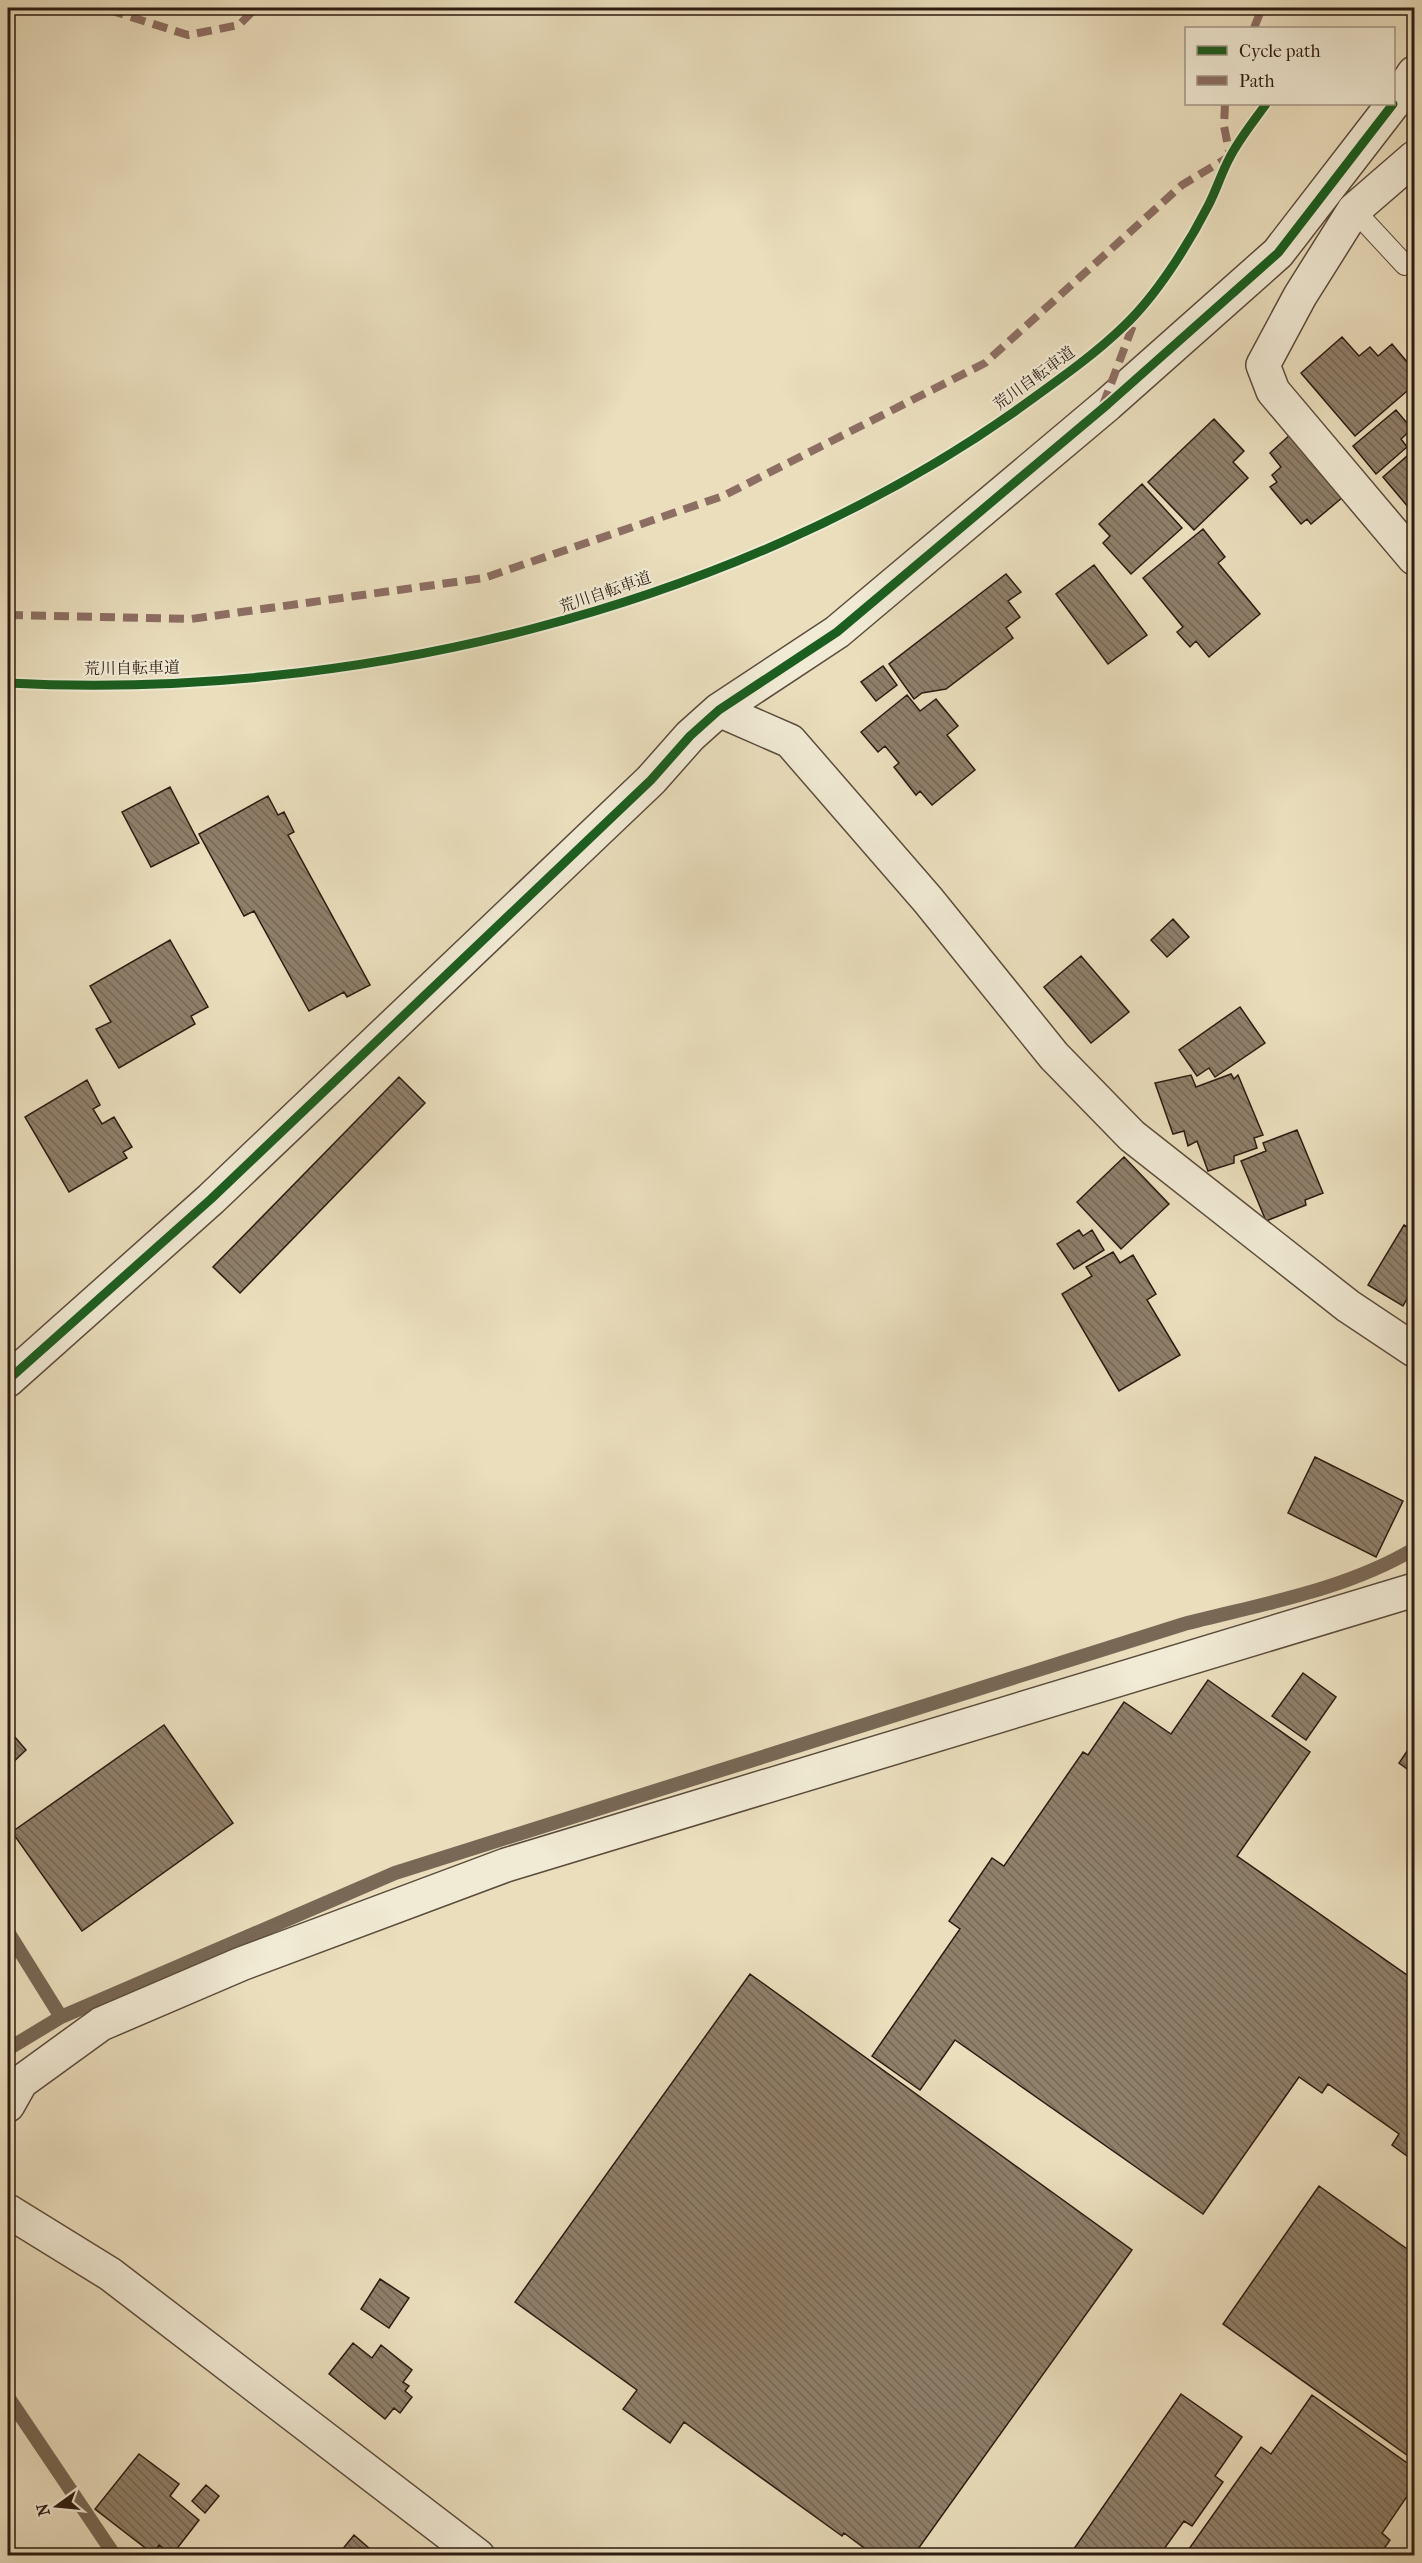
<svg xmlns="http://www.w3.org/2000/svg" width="1422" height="2563" font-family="'IM FELL French Canon','Noto Serif JP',serif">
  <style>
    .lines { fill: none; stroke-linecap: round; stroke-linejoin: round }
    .stream { stroke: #786855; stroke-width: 14 }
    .building { fill: url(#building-back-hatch); stroke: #2d1b11; stroke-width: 1.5 }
    .service-casing { stroke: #5c4c3c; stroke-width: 22 }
    .minor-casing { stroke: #5c4c3c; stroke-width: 36 }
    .tertiary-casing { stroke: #5c4c3c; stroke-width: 36 }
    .service { stroke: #f1ead4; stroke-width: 20 }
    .minor { stroke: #f1ead4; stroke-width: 33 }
    .tertiary { stroke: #f1ead4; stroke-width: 33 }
    .quiet { stroke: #8d6e63; stroke-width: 8; stroke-dasharray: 15 8; stroke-linecap: butt }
    .cycleway-casing { stroke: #f1ead4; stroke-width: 13 }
    .cycleway { stroke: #1b5e20; stroke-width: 9 }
    .labels { text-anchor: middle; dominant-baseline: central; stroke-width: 4.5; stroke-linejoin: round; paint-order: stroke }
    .street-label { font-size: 16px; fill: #2d1b11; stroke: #f1ead4 }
  </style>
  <defs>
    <pattern id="building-back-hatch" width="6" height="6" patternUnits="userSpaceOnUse" patternTransform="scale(1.5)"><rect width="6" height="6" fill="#8f806a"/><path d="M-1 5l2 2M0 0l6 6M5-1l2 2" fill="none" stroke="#756856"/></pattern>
  </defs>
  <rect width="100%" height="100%" fill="#eadebd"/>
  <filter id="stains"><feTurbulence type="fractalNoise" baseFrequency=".00333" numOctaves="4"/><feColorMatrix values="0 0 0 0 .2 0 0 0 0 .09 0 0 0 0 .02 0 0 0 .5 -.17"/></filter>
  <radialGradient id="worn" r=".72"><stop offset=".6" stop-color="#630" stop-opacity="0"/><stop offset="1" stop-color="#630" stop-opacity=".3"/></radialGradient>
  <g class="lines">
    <path class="stream" d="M8,1932L61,2017
      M8,2049L61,2017L395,1873L1184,1624C1262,1604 1345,1590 1414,1549
      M8,2397L115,2556"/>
  </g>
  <path class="building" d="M1342,337L1359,356L1370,347L1378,356L1392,344L1414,370V385L1355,436L1301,373Z
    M1396,410L1412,429L1401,439L1407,447L1376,474L1353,446Z
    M1214,419L1244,451L1233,462L1248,478L1194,530L1148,482Z
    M1291,434L1343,497L1311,524L1307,519L1301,524L1270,487L1277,482L1272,475L1281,467L1270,453Z
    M1414,450V514L1383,477Z
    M1142,484L1182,528L1131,574L1103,543L1110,536L1099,524Z
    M1203,529L1225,557L1218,563L1260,614L1209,657L1196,641L1190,647L1177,632L1183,627L1143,578Z
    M1094,565L1147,635L1108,664L1056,594Z
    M1006,574L1021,592L1008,601L1020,617L1006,628L1013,638L946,689L922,693L914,699L889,664Z
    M883,666L897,685L876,701L861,682Z
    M907,695L920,711L936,699L958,726L947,735L975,770L932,805L920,791L916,795L894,767L899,763L885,746L878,752L861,732Z
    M170,787L199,843L151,867L122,812Z
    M268,796L278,815L284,812L294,832L288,835L370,985L347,997L344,992L309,1011L254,911L244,916L199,834Z
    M1173,919L1189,937L1167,957L1151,940Z
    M170,940L208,1007L191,1016L195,1024L119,1068L96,1029L111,1022L90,986Z
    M1081,956L1129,1012L1091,1043L1044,987Z
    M1240,1007L1265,1043L1215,1077L1209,1068L1197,1076L1179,1050Z
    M1231,1074L1234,1079L1238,1075L1263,1135L1254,1138L1257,1148L1234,1156V1163L1208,1171L1197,1141L1188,1146L1184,1131L1173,1134L1155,1083L1191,1075L1196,1087Z
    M399,1077L425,1103L240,1293L213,1267Z
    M87,1080L100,1105L93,1109L102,1124L114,1117L132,1147L123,1152L127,1158L69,1192L25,1117Z
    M1297,1130L1323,1193L1305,1200L1306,1205L1266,1221L1241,1161L1266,1151L1263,1143Z
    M1124,1157L1169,1204L1121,1249L1077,1202Z
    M1404,1225L1414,1231V1286L1403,1306L1368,1285Z
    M1079,1230L1083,1236L1092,1230L1104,1250L1074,1269L1057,1244Z
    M1113,1252L1120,1263L1133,1255L1156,1294L1147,1300L1180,1355L1119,1391L1062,1294L1092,1276L1086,1267Z
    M1315,1457L1403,1501L1376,1557L1288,1513Z
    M1303,1673L1336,1697L1306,1740L1272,1716Z
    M1208,1680L1310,1752L1237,1856L1414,1980V2161L1392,2145L1399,2134L1328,2084L1322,2093L1299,2077L1203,2214L955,2040L920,2090L872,2056L960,1929L949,1921L992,1858L1004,1866L1083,1752L1088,1755L1124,1702L1171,1734Z
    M164,1725L233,1823L82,1931L12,1832Z
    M8,1729L26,1750L8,1767Z
    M1414,1741V1774L1399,1763Z
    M750,1974L1132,2250L913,2556H875L844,2533L842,2536L684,2422L670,2443L623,2409L637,2390L515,2302Z
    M1319,2186L1414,2254V2460L1223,2324Z
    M380,2279L409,2298L389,2328L361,2309Z
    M353,2343L372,2358L381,2345L412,2370L403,2382L409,2386L405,2391L412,2397L400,2413L394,2408L385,2419L329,2374Z
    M1181,2394L1242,2437L1215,2476L1223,2482L1192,2526L1184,2521L1159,2556H1069Z
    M1312,2395L1414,2468V2486L1382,2533L1390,2540L1379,2556H1184L1261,2447L1271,2454Z
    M139,2454L179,2484L170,2496L199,2520L172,2555L159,2545L153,2554L95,2509Z
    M206,2485L219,2496L205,2513L192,2501Z
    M354,2535L378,2556H337Z"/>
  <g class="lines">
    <defs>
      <path id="service" d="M1354,210L1405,265"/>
      <path id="minor" d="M1394,103L1414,73
        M1414,158L1354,210L1300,296L1263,365L1273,391L1414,558
        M719,710L790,741L928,900L1054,1056L1132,1136L1348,1306L1414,1350
        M8,1380L211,1199L651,780L690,736L719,710L837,632L1108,404L1278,253L1393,104
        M8,2105L21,2082L101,2024L241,1964L506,1865L1414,1590"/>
      <path id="tertiary" d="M8,2211L110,2274L478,2556"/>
    </defs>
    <use href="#service" class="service-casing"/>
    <use href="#minor" class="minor-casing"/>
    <use href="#tertiary" class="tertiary-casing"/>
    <use href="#service" class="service"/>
    <use href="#minor" class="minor"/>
    <use href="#tertiary" class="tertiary"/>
    <path class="quiet" d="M109,10L188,35L239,25L256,8
      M1254,28L1262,8
      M1225,104L1224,126L1230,156
      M1103,405L1135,320
      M8,615L191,619L484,578L723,496L985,363L1182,185L1227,158"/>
    <defs>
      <path id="cycleway" d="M8,683C349,701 732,610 1014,412C1051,385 1091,358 1124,326C1156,296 1188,245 1208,206C1216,191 1221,174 1229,159C1239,139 1254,121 1266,104
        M8,1380L211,1199L651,780L690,736L719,710L837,632L1108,404L1278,253L1393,104"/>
    </defs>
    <use href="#cycleway" class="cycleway-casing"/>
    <use href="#cycleway" class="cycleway"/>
  </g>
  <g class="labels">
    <g class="street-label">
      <text transform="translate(1034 378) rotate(-36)">荒川自転車道</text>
      <text transform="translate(605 592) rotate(-19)">荒川自転車道</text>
      <text transform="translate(132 668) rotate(-1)">荒川自転車道</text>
    </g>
  </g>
  <rect width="1422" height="2563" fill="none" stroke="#eadebd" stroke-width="30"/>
  <rect x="9" y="9" width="1404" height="2545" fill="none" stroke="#2d1b11" stroke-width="3"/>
  <rect x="15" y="15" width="1392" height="2533" fill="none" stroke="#2d1b11" stroke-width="1.5"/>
  <rect x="1185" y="27" width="210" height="78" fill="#f1ead4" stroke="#a39786" stroke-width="1.5"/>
  <rect x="1197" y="46" width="30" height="9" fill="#1b5e20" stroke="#a39786" stroke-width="1.5"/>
  <text x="1239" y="57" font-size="18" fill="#2d1b11">Cycle path</text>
  <rect x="1197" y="76" width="30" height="9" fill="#8d6e63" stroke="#a39786" stroke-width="1.5"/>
  <text x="1239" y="87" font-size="18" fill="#2d1b11">Path</text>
  <g transform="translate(57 2506) rotate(255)" stroke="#f1ead4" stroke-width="4.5" paint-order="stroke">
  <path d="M0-4.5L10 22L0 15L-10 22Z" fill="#2d1b11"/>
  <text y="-9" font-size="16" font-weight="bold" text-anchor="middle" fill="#2d1b11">N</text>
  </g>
  <rect width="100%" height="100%" filter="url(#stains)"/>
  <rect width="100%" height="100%" fill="url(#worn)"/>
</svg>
